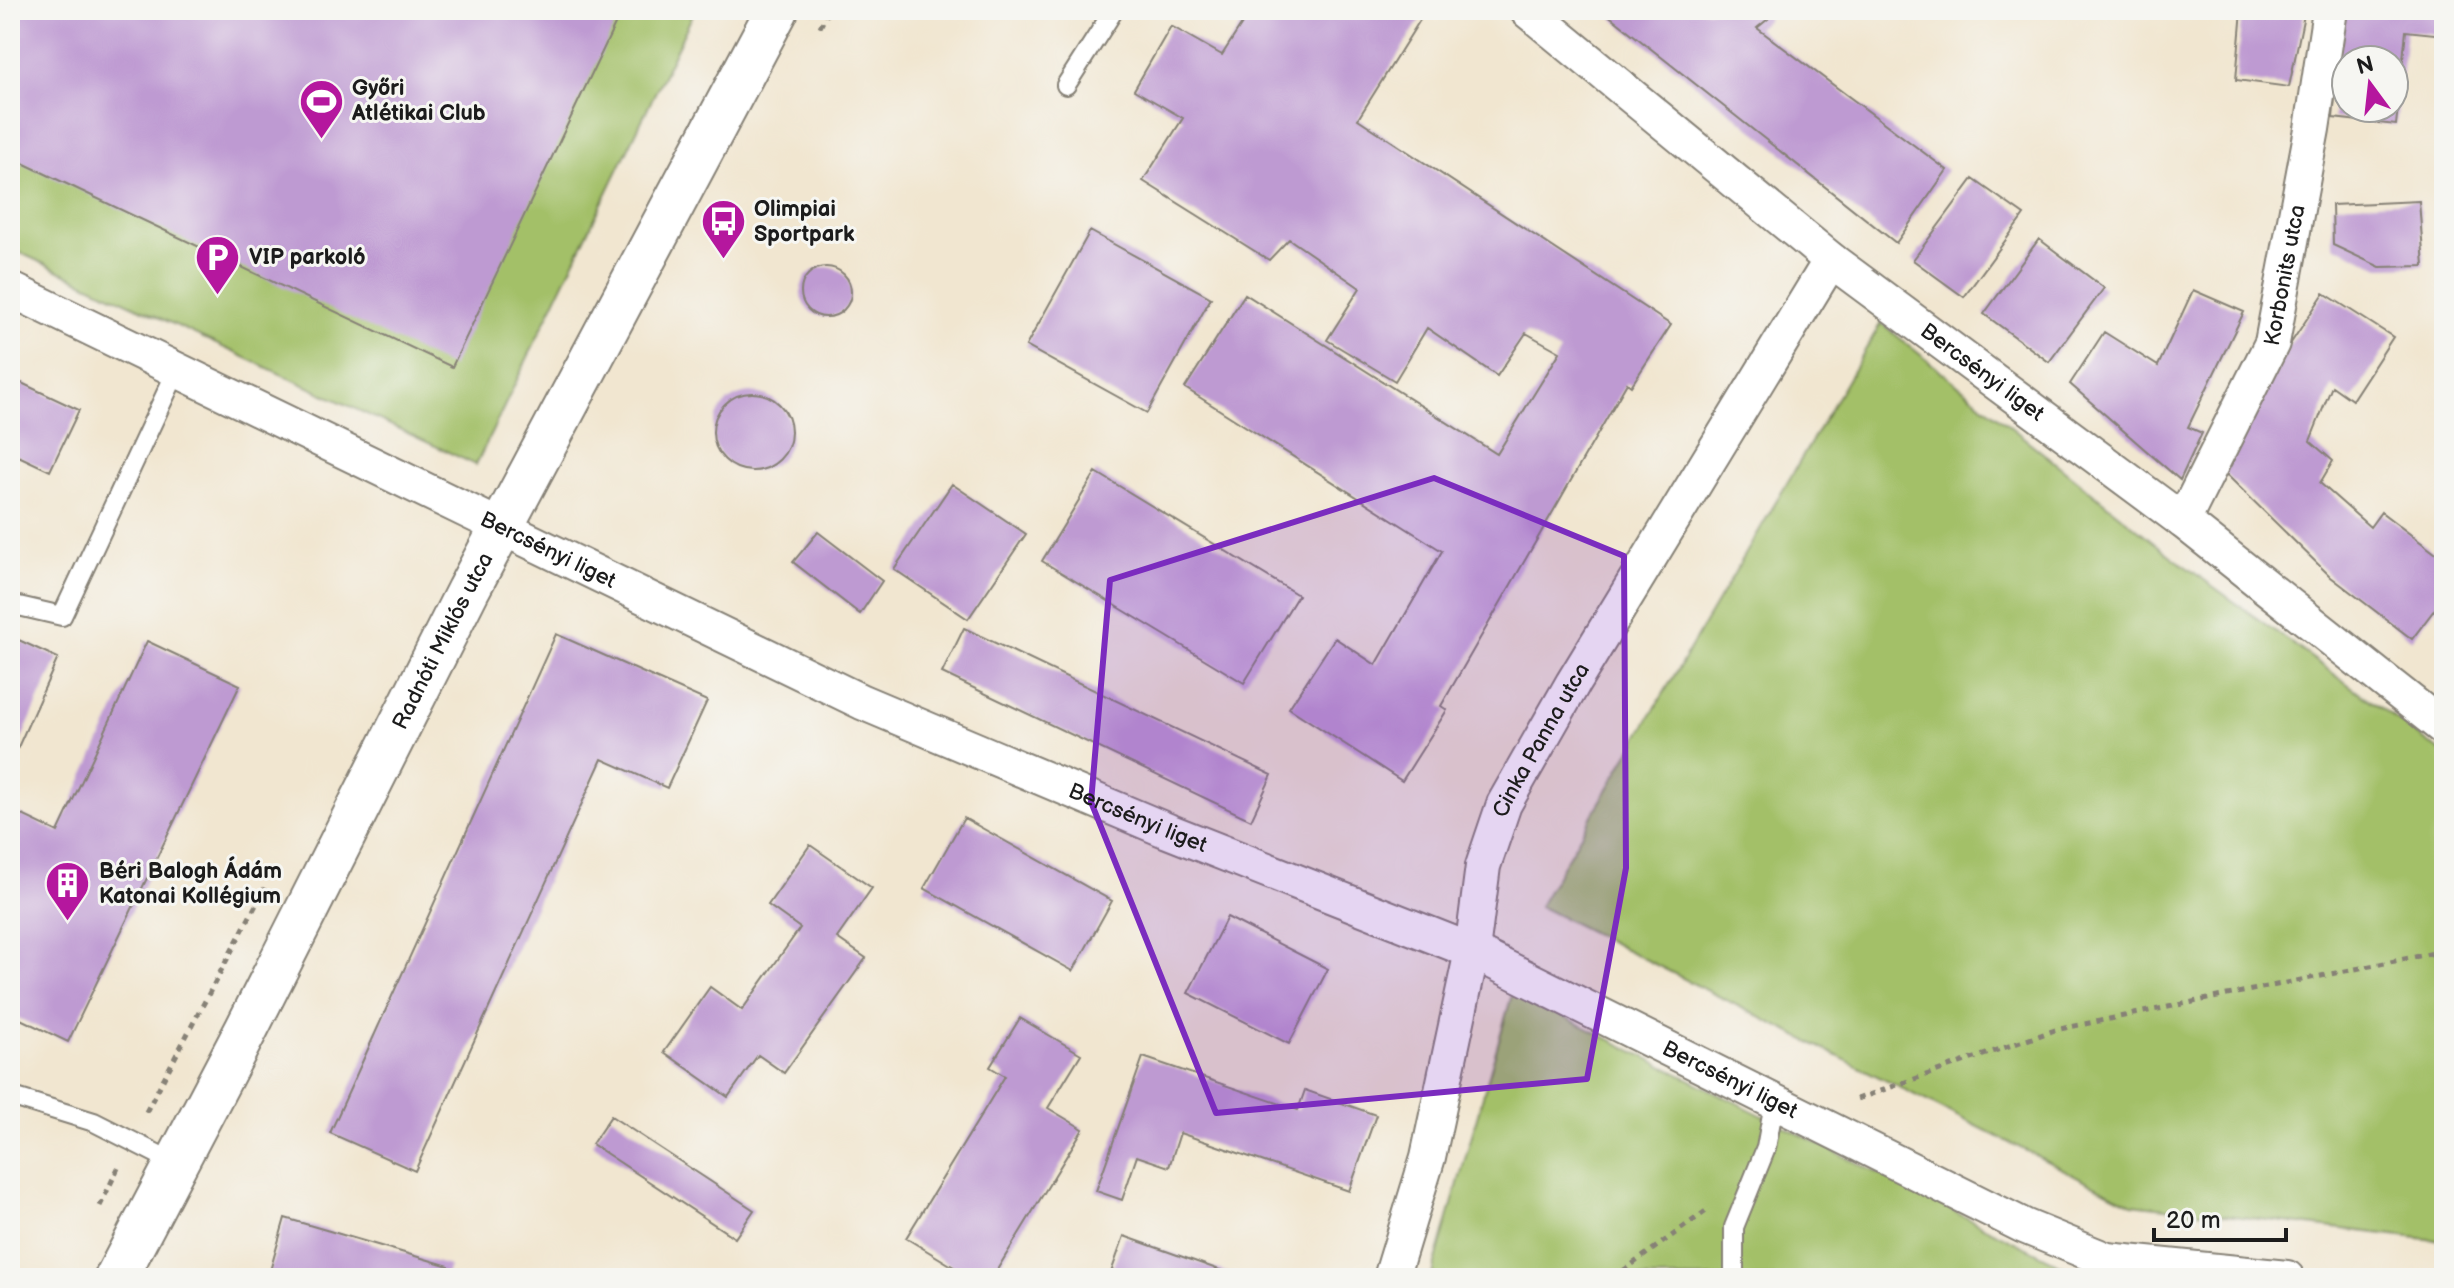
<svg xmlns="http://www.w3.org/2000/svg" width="2454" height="1288" font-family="'Balsamiq Sans',sans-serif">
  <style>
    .green { fill: #a3c067; stroke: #606e42; stroke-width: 2 }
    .building { fill: #be9ad2; fill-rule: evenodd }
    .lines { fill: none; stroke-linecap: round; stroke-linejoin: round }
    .service-casing { stroke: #868176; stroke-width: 22 }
    .minor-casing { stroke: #868176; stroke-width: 38 }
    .tertiary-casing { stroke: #868176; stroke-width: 46 }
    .path { stroke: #868176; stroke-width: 5; stroke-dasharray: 6 6; stroke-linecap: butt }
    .service { stroke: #fff; stroke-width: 18 }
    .minor { stroke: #fff; stroke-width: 34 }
    .tertiary { stroke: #fff; stroke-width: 42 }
    .marked { fill: #7b2cbf; fill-opacity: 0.2; stroke: #7b2cbf; stroke-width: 6; stroke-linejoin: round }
    .labels { text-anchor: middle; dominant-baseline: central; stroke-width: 6; stroke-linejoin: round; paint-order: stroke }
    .poi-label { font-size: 22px; font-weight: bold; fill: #1c1c1c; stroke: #f6f6f2; text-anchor: start }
    .street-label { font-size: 22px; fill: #1c1c1c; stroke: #f6f6f2 }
  </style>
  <rect width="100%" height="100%" fill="#f6f6f2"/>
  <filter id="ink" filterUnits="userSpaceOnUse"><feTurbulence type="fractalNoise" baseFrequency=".0125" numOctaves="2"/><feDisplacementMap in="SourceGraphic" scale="16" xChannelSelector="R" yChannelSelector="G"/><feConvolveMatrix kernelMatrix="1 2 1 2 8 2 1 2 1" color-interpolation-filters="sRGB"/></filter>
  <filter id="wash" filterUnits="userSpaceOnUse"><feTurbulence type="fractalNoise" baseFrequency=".006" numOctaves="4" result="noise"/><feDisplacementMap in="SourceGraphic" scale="32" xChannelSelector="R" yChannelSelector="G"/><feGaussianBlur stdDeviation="1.8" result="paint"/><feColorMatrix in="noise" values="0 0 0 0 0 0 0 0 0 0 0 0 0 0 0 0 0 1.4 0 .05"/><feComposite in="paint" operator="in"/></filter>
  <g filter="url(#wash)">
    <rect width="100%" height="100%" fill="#f1e6d0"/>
    <path class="green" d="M10,10H695L476,465L10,248Z
      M1881,323L2170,555L2444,754V1241L2132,1204L1539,906Z
      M1513,991L2063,1266L2059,1278H1907L1857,1274L1838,1278H1431Z"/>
    <g id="blocks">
      <path class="building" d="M10,10H622L452,367L10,157Z
        M1251,10L1425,12L1358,119L1671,325L1631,386L1627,383L1441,706L1447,710L1402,781L1289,708L1335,638L1376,665L1442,551L1185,388L1245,294L1497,454L1560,352L1526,333L1497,376L1427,328L1395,381L1327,340L1360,288L1289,239L1269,260L1143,181L1183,118L1134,90L1171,26L1222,55Z
        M1602,10H1757L1768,19L1757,28L1947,170L1896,243Z
        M2242,10H2305L2289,87L2236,80Z
        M2344,10H2444V35L2406,31L2396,125L2333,118ZM2346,60H2394V108H2346Z
        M1973,179L2024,215L1964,297L1913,260Z
        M2419,201L2424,266L2380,267L2333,245L2332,205Z
        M1090,231L1211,298L1147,413L1026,346Z
        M2039,239L2104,288L2049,362L1984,314Z
        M801 292a25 25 0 1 1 50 0a25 25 0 1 1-50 0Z
        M2193,290L2244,312L2188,427L2202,433L2180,480L2070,384L2104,332L2158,366Z
        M2324,293L2393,337L2352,400L2332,386L2310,441L2333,461L2320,483L2370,527L2381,512L2444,560V597L2412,639L2331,577L2224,472L2283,355Z
        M13,379L79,410L50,471L10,452V387Z
        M713 432a39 39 0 1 1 78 0a39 39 0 1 1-78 0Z
        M1096,472L1298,595L1244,683L1042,561Z
        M952,484L1026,534L968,619L894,569Z
        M818,532L882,581L860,614L793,562Z
        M964,628L1272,775L1251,820L942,673Z
        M556,634L707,701L667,788L602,759L415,1171L330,1133Z
        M10,636L58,658L10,765Z
        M147,641L240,685L68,1042L10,1014V809L58,832Z
        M964,818L1112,901L1073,971L924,888Z
        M810,845L872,888L837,938L866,958L784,1073L758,1055L728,1097L664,1052L710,987L742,1010L800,928L768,905Z
        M1227,917L1328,969L1289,1044L1188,993Z
        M1020,1018L1081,1054L1048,1108L1083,1129L992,1278H972L906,1238L1005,1076L990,1067Z
        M1143,1057L1298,1110L1305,1090L1376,1115L1349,1191L1180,1133L1169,1167L1137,1156L1122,1200L1096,1191Z
        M611,1116L754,1210L735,1238L592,1144Z
        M285,1218L449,1266L445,1278H268Z
        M1124,1236L1242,1278H1109Z"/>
    </g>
  </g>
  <g filter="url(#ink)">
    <use href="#blocks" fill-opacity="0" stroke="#868176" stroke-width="2"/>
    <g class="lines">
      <defs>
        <path id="service" d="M1066,85L1114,10
          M10,604L62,616L177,370
          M10,1096L94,1122L175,1163
          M1734,1278V1227L1766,1148L1774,1104"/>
        <g id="minor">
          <path id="s1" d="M1527,10L1831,260L2183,521L2444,728"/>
          <path id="s2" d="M10,289L862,702L1168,831L1472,951L2024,1226L2107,1260L2287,1278"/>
          <path id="s3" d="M2183,521L2272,343L2312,129L2330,10"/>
          <path id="s4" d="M1391,1278L1428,1157L1472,951L1483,866L1504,804L1573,683L1831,260"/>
        </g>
        <g id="tertiary">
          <path id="s5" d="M116,1278L246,1030L468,590L777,10"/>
        </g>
      </defs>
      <use href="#service" class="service-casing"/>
      <use href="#minor" class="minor-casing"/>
      <use href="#tertiary" class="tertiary-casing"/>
      <path class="path" d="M820,27L829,10
        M1857,1099L2055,1030L2444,951
        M146,1112L265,888
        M100,1206L118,1168
        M1613,1278L1706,1211"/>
      <use href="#service" class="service"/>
      <use href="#minor" class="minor"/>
      <use href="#tertiary" class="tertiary"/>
    </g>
  </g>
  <path class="marked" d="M1434,478L1624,556L1626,868L1587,1079L1216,1113L1091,802L1110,580Z"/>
  <defs>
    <symbol id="stadium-pin" viewBox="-11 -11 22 30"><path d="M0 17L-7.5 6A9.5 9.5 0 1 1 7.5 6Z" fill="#b5179e" stroke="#f6f6f2"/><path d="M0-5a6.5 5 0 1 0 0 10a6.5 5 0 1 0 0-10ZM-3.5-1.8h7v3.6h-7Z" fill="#fff"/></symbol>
    <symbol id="bus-pin" viewBox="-11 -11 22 30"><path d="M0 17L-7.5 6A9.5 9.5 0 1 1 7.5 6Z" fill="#b5179e" stroke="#f6f6f2"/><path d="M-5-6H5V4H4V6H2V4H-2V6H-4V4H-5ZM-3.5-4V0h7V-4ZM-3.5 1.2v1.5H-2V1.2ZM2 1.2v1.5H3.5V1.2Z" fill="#fff"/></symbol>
    <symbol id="parking-pin" viewBox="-11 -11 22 30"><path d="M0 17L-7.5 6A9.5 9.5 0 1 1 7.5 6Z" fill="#b5179e" stroke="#f6f6f2"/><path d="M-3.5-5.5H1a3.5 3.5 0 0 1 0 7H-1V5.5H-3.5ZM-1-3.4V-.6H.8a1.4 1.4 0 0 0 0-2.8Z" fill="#fff"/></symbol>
    <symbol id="building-pin" viewBox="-11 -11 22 30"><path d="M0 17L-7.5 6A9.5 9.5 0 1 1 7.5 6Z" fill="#b5179e" stroke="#f6f6f2"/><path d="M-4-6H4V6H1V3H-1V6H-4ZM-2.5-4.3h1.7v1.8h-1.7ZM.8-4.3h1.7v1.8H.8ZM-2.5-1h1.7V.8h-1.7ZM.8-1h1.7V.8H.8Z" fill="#fff"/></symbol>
  </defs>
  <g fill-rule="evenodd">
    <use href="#stadium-pin" x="296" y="76" width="51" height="69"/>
    <use href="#bus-pin" x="698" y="196" width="51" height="69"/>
    <use href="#parking-pin" x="192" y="232" width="51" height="69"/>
    <use href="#building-pin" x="42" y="858" width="51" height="69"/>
  </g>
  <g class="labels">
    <g class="poi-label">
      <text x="352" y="88">Győri<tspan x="352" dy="25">Atlétikai Club</tspan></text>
      <text x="754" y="209">Olimpiai<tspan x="754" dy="25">Sportpark</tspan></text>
      <text x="249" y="257">VIP parkoló</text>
      <text x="99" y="871">Béri Balogh Ádám<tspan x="99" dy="25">Katonai Kollégium</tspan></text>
    </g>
    <g class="street-label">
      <text stroke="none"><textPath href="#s3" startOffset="268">Korbonits utca</textPath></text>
      <text stroke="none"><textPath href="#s1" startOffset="582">Bercsényi liget</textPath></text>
      <text stroke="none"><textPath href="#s2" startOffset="598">Bercsényi liget</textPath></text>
      <text stroke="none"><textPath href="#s5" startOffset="716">Radnóti Miklós utca</textPath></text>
      <text stroke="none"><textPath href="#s4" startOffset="562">Cinka Panna utca</textPath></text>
      <text stroke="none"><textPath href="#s2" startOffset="1246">Bercsényi liget</textPath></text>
      <text stroke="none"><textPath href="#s2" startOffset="1894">Bercsényi liget</textPath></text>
    </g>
  </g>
  <rect width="2454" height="1288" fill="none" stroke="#f6f6f2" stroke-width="40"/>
  <g transform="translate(2370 84) rotate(345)"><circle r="38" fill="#f6f6f2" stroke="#9f9f9c" stroke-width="2"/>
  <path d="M0-6L14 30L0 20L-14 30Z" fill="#b5179e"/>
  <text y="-12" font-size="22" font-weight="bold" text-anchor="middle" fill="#1c1c1c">N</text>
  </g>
  <path d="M2154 1228v12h132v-12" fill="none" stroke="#1c1c1c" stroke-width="4"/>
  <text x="2166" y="1228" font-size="24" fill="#1c1c1c" stroke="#f6f6f2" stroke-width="6" paint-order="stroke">20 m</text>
</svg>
